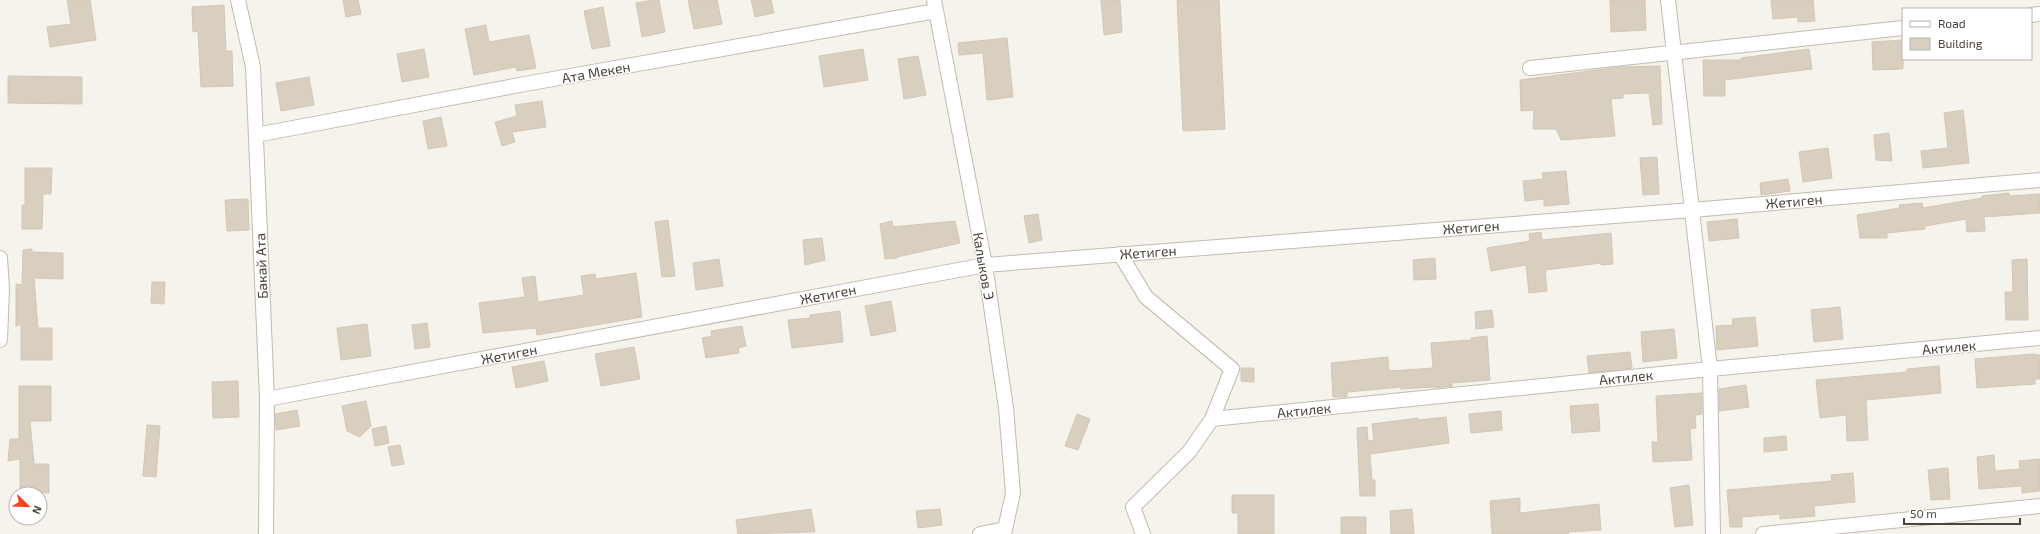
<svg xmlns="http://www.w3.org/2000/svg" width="2040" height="534" font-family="'Exo 2',sans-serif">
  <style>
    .building { fill: #d8cfc1; stroke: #d3c7b4 }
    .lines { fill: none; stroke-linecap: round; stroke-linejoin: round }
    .street-casing { stroke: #c2bbae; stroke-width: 16 }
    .street { stroke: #fff; stroke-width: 14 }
    .labels { text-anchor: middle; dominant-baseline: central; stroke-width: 3; stroke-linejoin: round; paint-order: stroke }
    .street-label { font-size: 14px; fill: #4b4439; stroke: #fff }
  </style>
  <rect width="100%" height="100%" fill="#f6f3ec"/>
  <path class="building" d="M67,0H90L96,40L50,47L47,27L71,24Z
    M343,0H358L361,14L346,17Z
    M653,0H659L665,32L642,37L636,3Z
    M688,0H717L722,24L694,29Z
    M751,0H771L774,13L755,17Z
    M1101,0H1120L1122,32L1104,35Z
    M1177,0H1219L1225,129L1183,131Z
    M1610,0H1645L1646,30L1611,32Z
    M1771,0H1813L1815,21L1798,22V17L1773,19Z
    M224,5L226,51H232L233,86L201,87L198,31L193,32L192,7Z
    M603,7L610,46L592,49L584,11Z
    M486,25L489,42L529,35L536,68L517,71L516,67L474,75L465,29Z
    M1007,38L1013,97L987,100L983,53L959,55L958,43Z
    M1903,40V69L1873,70L1872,42Z
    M424,49L429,77L402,82L397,54Z
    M863,49L868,80L824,87L819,56Z
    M1809,49L1812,69L1725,80V96H1704L1703,60H1741V58Z
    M918,56L926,95L904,99L898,59Z
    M1660,66L1662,124L1653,125L1649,93L1623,94V98L1611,99L1615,136L1561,140L1556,129H1533L1534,110L1521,111L1520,80L1620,67Z
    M8,76L82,77V104L8,103Z
    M309,77L314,105L281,111L276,83Z
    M542,101L546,127L512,132L515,142L502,146L495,122L517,116L515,105Z
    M1963,110L1969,163L1923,168L1921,151L1948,148L1944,113Z
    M441,117L447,146L428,149L423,121Z
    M1889,133L1892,161L1876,160L1874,135Z
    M1828,148L1832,178L1803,182L1799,152Z
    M1657,157L1659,194L1643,195L1640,158Z
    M25,168H52L51,194H43L42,229H22V205H25Z
    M1566,171L1569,204L1544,206V199L1525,201L1523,181L1543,179L1542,173Z
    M1788,179L1790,191L1761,195L1760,183Z
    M2009,193L2010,196L2040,194V213L1984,217L1985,231L1967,232L1966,219L1925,226V229L1887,233V238H1860L1857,215L1900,208L1899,205L1922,203L1923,208L1982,198V196Z
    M248,199L249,230L227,231L225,200Z
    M1038,214L1042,240L1029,243L1024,216Z
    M1737,219L1739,238L1709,241L1707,222Z
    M668,220L675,276L662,277L655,222Z
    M892,221L893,227L955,221L960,243L897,257V258L885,259L880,224Z
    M1541,232L1542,240L1611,233L1613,264L1601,265V263L1545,270L1547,291L1529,293L1526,265L1491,271L1487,248L1530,241L1529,234Z
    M822,238L825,260L805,265L803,240Z
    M32,249V252L63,253V279L34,278L38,328H52V360H21V324L16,326V284L22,285L23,250Z
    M1435,258L1436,279L1414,280L1413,260Z
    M719,259L723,286L696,290L693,263Z
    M2027,259L2028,320H2006L2005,292H2013L2012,260Z
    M636,273L642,317L537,335L536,328L483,333L479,303L525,297L522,278L535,276L538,302L584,295L581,276L595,274L596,279Z
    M152,282H165L164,304L151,303Z
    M891,301L896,331L871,336L865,306Z
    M1840,307L1843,339L1814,342L1811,310Z
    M1492,310L1494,327L1476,329L1475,312Z
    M840,311L843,342L792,348L788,320L810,318V315Z
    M1755,317L1758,346L1717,350L1716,326L1733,325L1732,319Z
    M427,323L430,347L415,349L412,325Z
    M367,324L371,356L341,360L337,328Z
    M742,326L746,346L738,348L739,353L706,358L702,338L712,336L711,331Z
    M1674,329L1677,358L1643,362L1641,332Z
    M1487,336L1490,380L1452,383V386L1434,388V387L1401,389V387L1347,392V397H1333L1331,363L1388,357L1389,371L1433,368L1431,343L1471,340V338Z
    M634,347L640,379L601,386L595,354Z
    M1630,352L1632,368L1589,373L1587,356Z
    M2033,354L2040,355V379H2035V384L1977,388L1975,359Z
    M544,361L548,381L516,388L512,367Z
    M1939,366L1941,393L1866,400L1868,440L1847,441L1846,415L1820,418L1816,380L1907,372V369Z
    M1241,368H1254V382L1241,381Z
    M238,381L239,417L213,418L212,382Z
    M1746,385L1749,407L1719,411V389Z
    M19,386H51V421H30L34,464H49V493L20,492V459L8,461L10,439H19Z
    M1702,393V414L1695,415L1696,428L1690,429L1692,460L1653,462L1652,442H1658L1656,396Z
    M366,401L371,426L360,437L347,431L342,406Z
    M1598,404L1600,431L1572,433L1570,406Z
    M297,410L300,426L276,430L275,414Z
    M1501,411L1502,430L1471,433L1469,414Z
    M1077,414L1090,419L1078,450L1065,446Z
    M1446,417L1449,443L1370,454L1372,480H1375V496H1360L1357,428L1367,427L1368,441L1374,440L1372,424L1418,418V420Z
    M147,425L160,426L156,477L143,476Z
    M386,426L389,443L375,446L372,429Z
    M1786,436L1787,450L1764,452V438Z
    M400,445L404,464L392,466L388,447Z
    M1994,455L1995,471L2020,469L2019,461L2040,459V491L2022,493V486L1979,489L1977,457Z
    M1948,468L1950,499L1931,500L1928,470Z
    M1853,473L1855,502L1814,506L1815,516L1780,519V514L1742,517V527H1730L1727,490L1832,481L1831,475Z
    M1689,485L1693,525L1675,527L1670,488Z
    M1232,495H1274V534H1238V513H1232Z
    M1520,498V513L1599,504L1601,530L1568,532L1569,534H1492L1490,501Z
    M811,509L815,532L738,534L736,520Z
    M940,509L942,525L918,528L916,511Z
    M1412,509L1414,534H1391L1390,511Z
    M1341,517H1366V534H1341Z"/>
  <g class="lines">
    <defs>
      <path id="street" d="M238,0L253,67L267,399L266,534
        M934,0L985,265L1006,408L1013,493L1004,534
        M1668,0L1710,369L1713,534
        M2031,15L2040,14
        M1530,68L1903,28
        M256,135L525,84L936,11
        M1120,254L1146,297L1232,369L1212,419L1189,452L1133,507L1143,534
        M0,258L2,289L0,340
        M267,399L985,265L1692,210L2040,180
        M1212,419L1710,369L2040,338
        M980,534L1005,529
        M1763,534L2040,506"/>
    </defs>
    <use href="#street" class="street-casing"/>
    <use href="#street" class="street"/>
  </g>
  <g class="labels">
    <g class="street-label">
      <text transform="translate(596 72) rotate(-10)">Ата Мекен</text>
      <text transform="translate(1794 201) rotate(-5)">Жетиген</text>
      <text transform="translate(1471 227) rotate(-4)">Жетиген</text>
      <text transform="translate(1148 252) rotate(-4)">Жетиген</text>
      <text transform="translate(261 266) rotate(-92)">Бакай Ата</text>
      <text transform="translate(984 266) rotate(80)">Калыков Э</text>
      <text transform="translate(828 294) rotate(-11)">Жетиген</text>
      <text transform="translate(1949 347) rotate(-5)">Актилек</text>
      <text transform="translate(509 354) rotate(-11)">Жетиген</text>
      <text transform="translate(1626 377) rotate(-6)">Актилек</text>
      <text transform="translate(1304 410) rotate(-6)">Актилек</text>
    </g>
  </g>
  <rect x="1902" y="8" width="130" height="52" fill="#ffffff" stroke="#b7b4b0"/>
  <rect x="1910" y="21" width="20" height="6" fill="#ffffff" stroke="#b7b4b0"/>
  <text x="1938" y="28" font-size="12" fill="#4b4439">Road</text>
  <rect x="1910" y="38" width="20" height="12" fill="#d8cfc1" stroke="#b7b4b0"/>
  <text x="1938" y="48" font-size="12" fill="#4b4439">Building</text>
  <g transform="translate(28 506) rotate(113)"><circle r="19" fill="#ffffff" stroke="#b7b4b0"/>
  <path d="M0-3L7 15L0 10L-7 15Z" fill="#fc3f1d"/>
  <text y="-6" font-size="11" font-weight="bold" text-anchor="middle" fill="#4b4439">N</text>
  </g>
  <path d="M1904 518v6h116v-6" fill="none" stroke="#4b4439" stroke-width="2"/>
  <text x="1910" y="518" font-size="12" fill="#4b4439" stroke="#ffffff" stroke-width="3" paint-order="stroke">50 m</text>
</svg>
